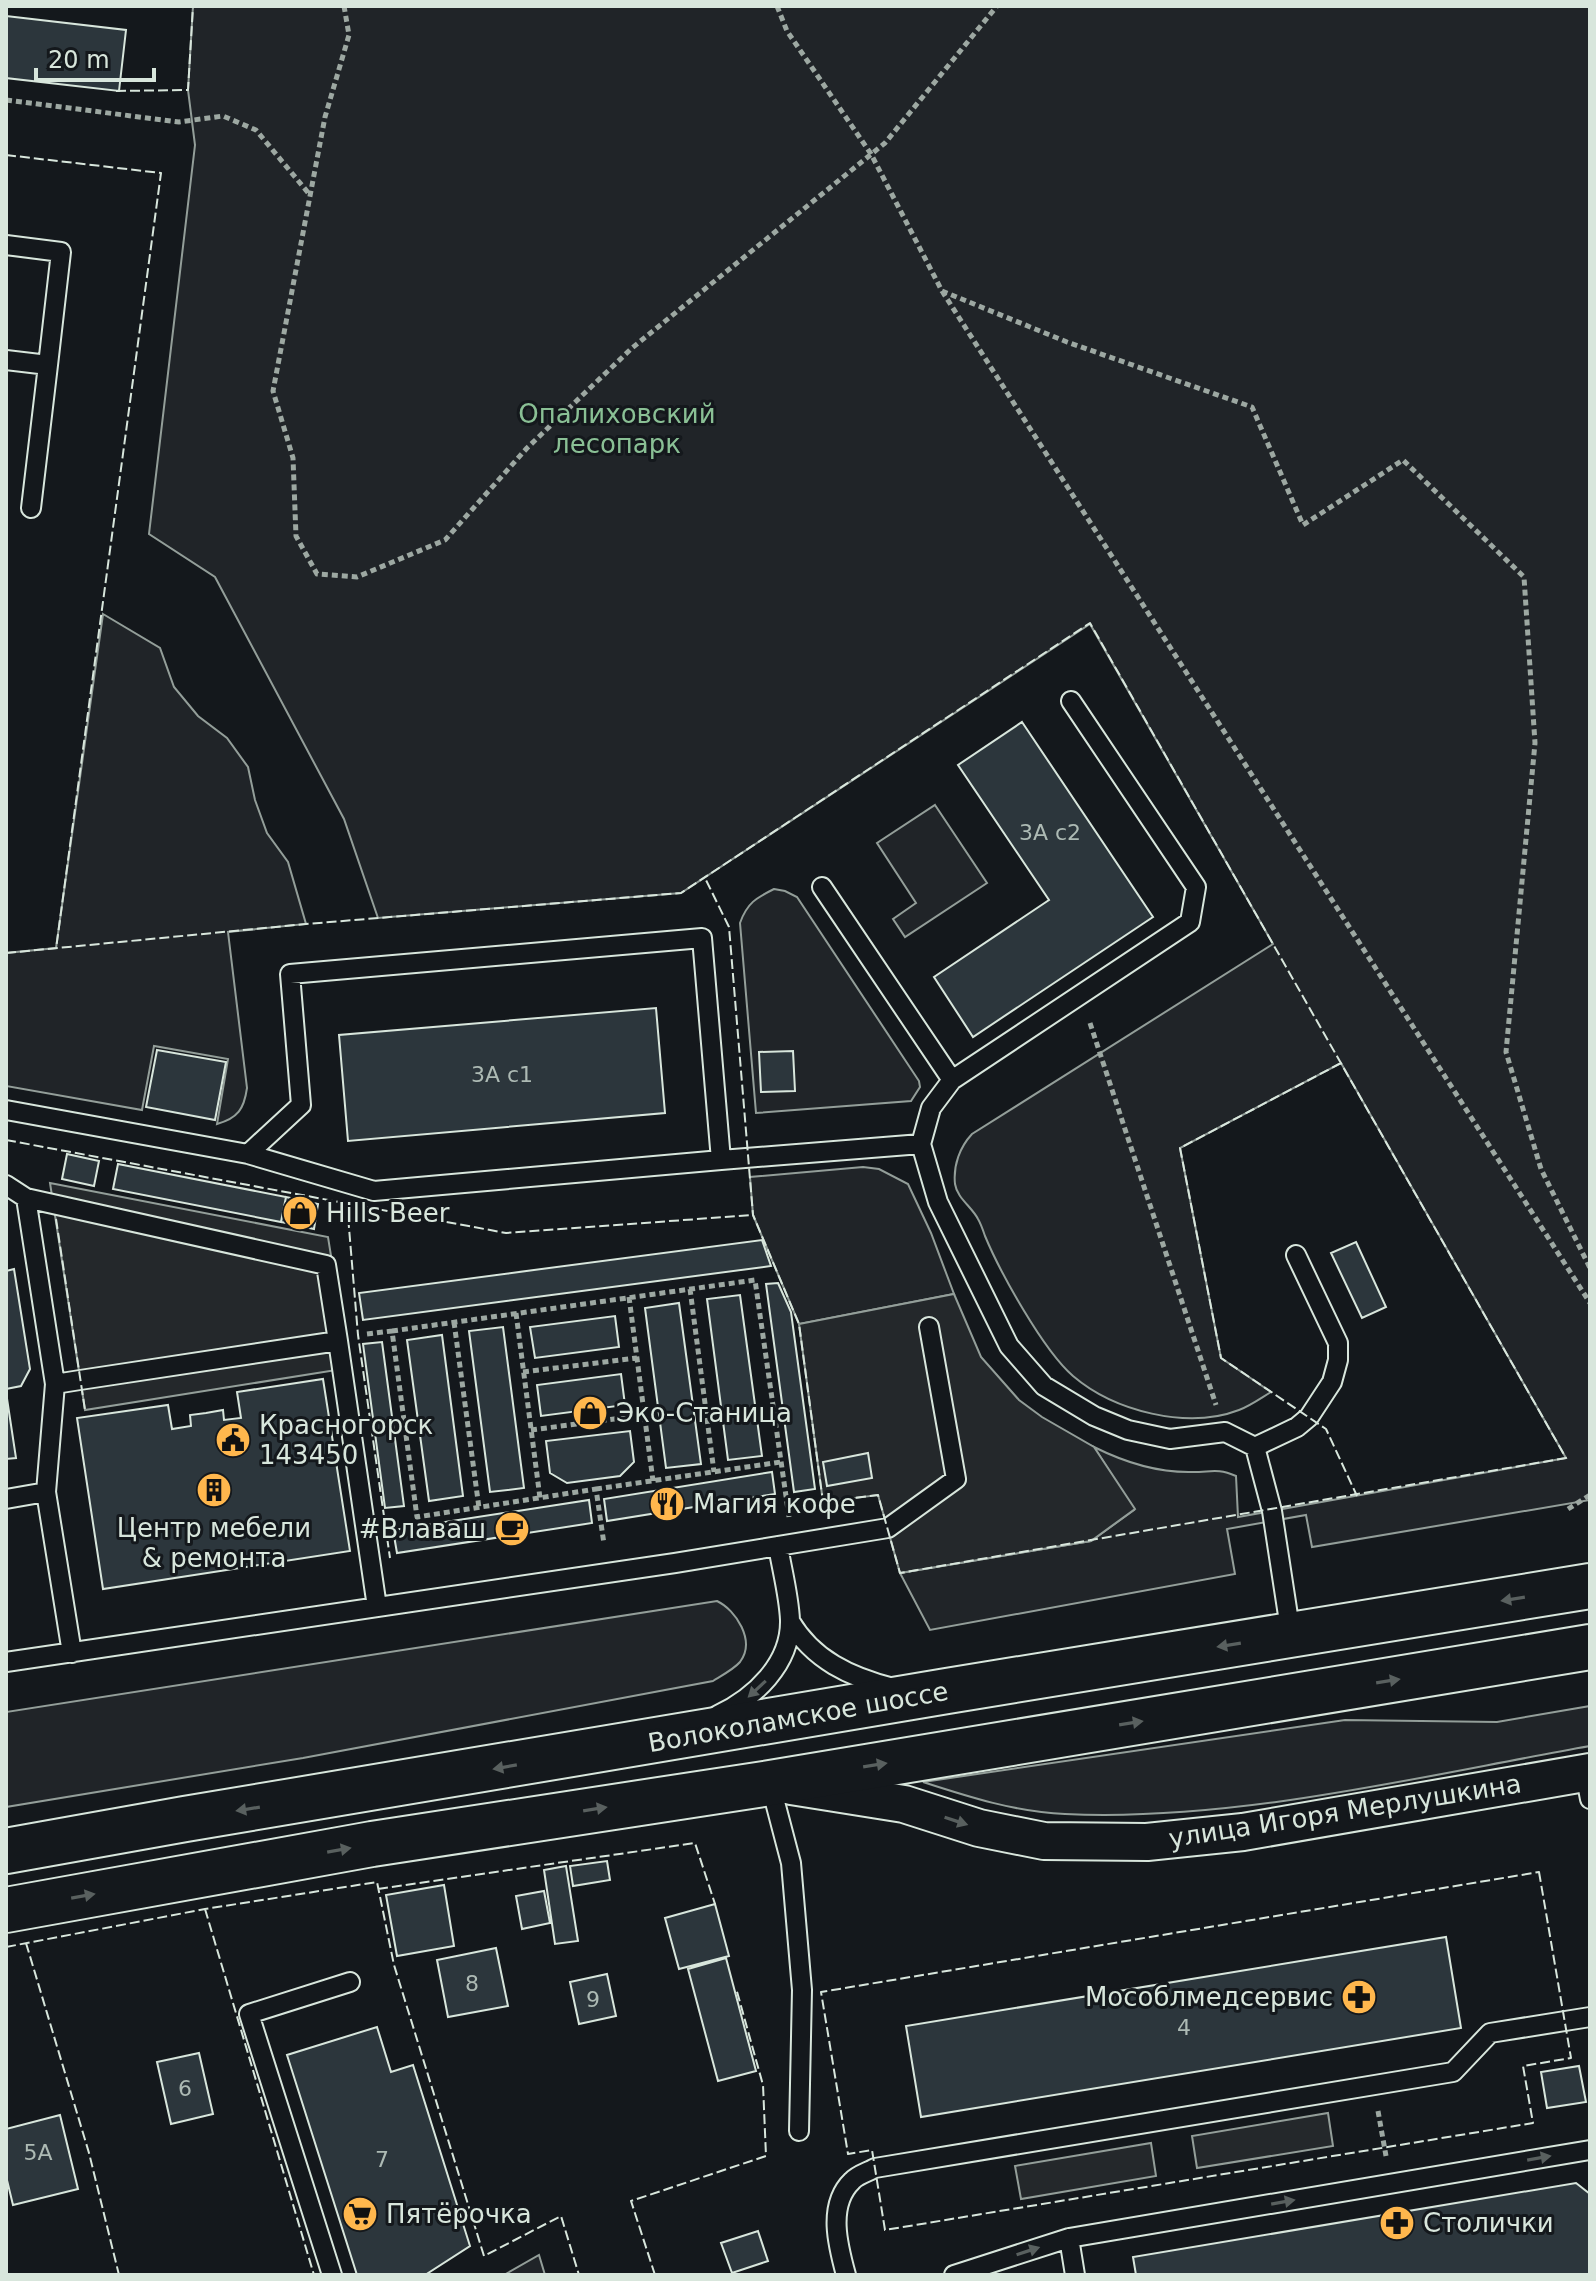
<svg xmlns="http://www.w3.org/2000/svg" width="1596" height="2281" font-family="'DejaVu Sans',sans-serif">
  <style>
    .green { fill: #202428; stroke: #939e99; stroke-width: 2 }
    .parking { fill: #24282b; stroke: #939e99; stroke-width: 2 }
    .building { fill: #2c363c; stroke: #d8e6dc; stroke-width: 2 }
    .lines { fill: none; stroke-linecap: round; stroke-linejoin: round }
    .lane-casing { stroke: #d8e6dc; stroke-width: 22 }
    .street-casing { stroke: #d8e6dc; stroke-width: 40 }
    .primary-casing { stroke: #d8e6dc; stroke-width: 48 }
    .path { stroke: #9da8a2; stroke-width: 5; stroke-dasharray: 6 4; stroke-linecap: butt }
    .lane { stroke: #14181c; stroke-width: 18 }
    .street { stroke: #14181c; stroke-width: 36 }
    .primary { stroke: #14181c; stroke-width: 44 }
    .fence { stroke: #d8e6dc; stroke-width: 2; stroke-dasharray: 10 4; stroke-linecap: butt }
    .oneway { fill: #59605f }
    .labels { text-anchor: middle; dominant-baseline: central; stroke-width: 6; stroke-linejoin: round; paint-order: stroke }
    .number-label { font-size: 22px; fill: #adbab4 }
    .park-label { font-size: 26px; fill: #8ac095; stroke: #14181c }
    .poi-label { font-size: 26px; fill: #d8e6dc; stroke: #14181c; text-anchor: start }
    .street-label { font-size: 26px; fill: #d8e6dc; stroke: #14181c }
  </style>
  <rect width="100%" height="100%" fill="#14181c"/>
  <path class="green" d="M193,6H1590V1500L1312,1547L1306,1515L1227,1529L1235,1574L930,1630L900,1573L1091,1541L1134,1510L1094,1447C1124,1462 1158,1473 1193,1472C1212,1472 1217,1468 1236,1476L1238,1517L1566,1458L1341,1063L1180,1148L1221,1358L1271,1392C1261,1398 1250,1406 1239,1410C1187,1430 1114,1411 1073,1376C1043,1350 1000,1272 985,1236C983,1230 981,1224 978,1219C972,1207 957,1198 955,1184C953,1165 960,1147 972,1134L1273,944L1090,624L681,893L378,918L344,819L215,577L149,534L195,145L188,90Z
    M103,614L160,648L174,687L198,716L227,738L248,767L255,800L267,833L288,862L306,924L228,932L247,1088C244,1109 238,1118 217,1124L228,1059L154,1046L142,1110L6,1086V953L56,948Z
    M935,805L987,883L905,937L893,919L916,903L877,843Z
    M774,889L785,891L797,897L919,1081L920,1087L911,1101L756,1113L740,923C747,903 756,898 774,889Z
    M863,1167L879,1169L908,1184L931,1233L954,1294L799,1324L753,1215L750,1177Z
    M717,1601C736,1610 756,1641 740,1662C734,1669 721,1676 713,1681L303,1758L6,1807V1712Z
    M1590,1706V1746C1421,1776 1236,1822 1065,1814C1016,1812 969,1797 923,1782L1345,1720L1497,1722Z
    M539,2255L545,2275H504Z"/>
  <path class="parking" d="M50,1183L328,1237L349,1368L85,1410Z
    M954,1294L981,1357L1019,1400L1042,1417L1094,1447L1135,1509L1091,1541L900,1573L878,1495L823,1502L799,1324Z
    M1328,2113L1333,2146L1197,2168L1192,2136Z
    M1151,2143L1156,2176L1021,2199L1015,2166Z"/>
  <path class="building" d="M6,16L126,30L119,91L6,78Z
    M1022,722L1153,917L973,1037L934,977L1049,900L958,765Z
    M656,1008L665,1113L348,1141L339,1035Z
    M157,1050L226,1062L215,1120L146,1107Z
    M793,1051L795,1091L761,1092L759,1052Z
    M67,1154L99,1161L94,1186L62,1179Z
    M118,1164L286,1197L281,1222L113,1189Z
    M286,1197L318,1204L314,1229L281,1222Z
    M762,1240L771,1266L363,1320L359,1293Z
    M1356,1242L1386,1307L1362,1318L1331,1253Z
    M14,1269L30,1369L21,1386L6,1389V1271Z
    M778,1283L791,1312L815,1489L794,1492L766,1284Z
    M740,1295L762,1456L728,1460L707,1299Z
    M679,1303L701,1464L666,1468L645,1308Z
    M615,1316L619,1347L535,1358L530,1327Z
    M503,1327L524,1488L490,1492L469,1331Z
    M442,1335L463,1496L429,1501L407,1340Z
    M382,1342L404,1506L385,1508L363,1344Z
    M621,1374L625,1405L541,1416L537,1385Z
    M323,1379L350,1551L103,1589L77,1418L168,1405L172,1429L191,1426L190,1415L206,1413L223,1410L224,1420L241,1418L237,1392Z
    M6,1392L16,1458L6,1459Z
    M630,1431L634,1462L620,1476L567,1483L550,1473L546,1441Z
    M868,1453L872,1478L827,1486L823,1462Z
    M772,1472L775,1494L607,1521L604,1499Z
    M589,1500L592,1523L397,1553L393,1530Z
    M607,1861L610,1880L573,1886L570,1866Z
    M566,1866L578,1941L555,1944L544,1870Z
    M444,1885L454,1946L397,1956L386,1895Z
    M544,1891L550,1923L522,1929L516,1896Z
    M715,1904L729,1956L679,1969L665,1918Z
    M1446,1937L1461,2028L921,2117L906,2026Z
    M496,1948L508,2006L448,2017L437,1960Z
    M726,1958L756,2071L718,2081L688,1969Z
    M607,1974L616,2016L579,2024L570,1982Z
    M377,2027L391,2072L413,2065L470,2246L425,2275H357L287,2055Z
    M199,2053L213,2114L171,2124L157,2062Z
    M1579,2066L1586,2102L1547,2108L1541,2072Z
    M60,2115L78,2189L13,2205L6,2176V2129Z
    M1576,2183L1590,2194V2275H1136L1133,2257Z
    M758,2231L768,2261L732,2273L721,2243Z"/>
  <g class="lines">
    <defs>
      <path id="lane" d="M6,245L61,252L48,365
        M6,360L48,365L31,508
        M1071,701L1196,887L1190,922L952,1080L931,1108L921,1144L938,1202L1009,1346L1044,1386L1094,1416L1128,1430L1170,1439L1225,1432L1255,1447L1272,1511L1291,1635
        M822,887L952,1080
        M6,1110L248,1154L374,1191L721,1160L702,938L290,974L301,1105L248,1154
        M721,1160L921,1144
        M6,1185L26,1198L326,1265L338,1341
        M26,1198L55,1384
        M1255,1447L1297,1427L1309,1417L1332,1382L1338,1360V1343L1296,1255
        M6,1499L46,1492
        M790,1621C813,1660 850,1677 893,1688
        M72,1653L46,1492L55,1384L80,1380L338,1341L377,1607
        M6,1662L675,1563L888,1528L956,1479L929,1327
        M718,1715C754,1698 791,1664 790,1620C789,1596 782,1570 778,1546
        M1585,1773L1590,1799
        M770,1783L791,1863L802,1990L799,2131
        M1069,2238L1075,2275
        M332,2275L249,2014L350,1982
        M846,2275C838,2246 827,2205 852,2181C857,2175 868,2172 875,2168L1453,2072L1490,2033L1590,2017
        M954,2275L1069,2238L1590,2150"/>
      <path id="street" d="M791,1786L904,1804L979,1828L1044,1841L1147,1842L1243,1832L1590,1772"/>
      <path id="primary" d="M6,1851L185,1819L947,1691L1590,1586
        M6,1910L372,1844L770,1783L1590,1647"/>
    </defs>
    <use href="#lane" class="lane-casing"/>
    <use href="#street" class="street-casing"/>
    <use href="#primary" class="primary-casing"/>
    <path class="path" d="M344,6L349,35L325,117L273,391L293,458L296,536L317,574L357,577L445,540L527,448L632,348L885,143L997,6
      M777,6L787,31L871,154L942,291L1067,342L1252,407L1303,525L1403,460L1524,577L1535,743L1506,1052L1541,1169L1590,1268
      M6,100L179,122L223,116L256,130L310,195
      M942,291L1590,1303
      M1090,1023L1216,1405
      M690,1289L714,1472
      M629,1297L653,1481
      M516,1313L540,1498
      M454,1322L479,1508
      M392,1331L755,1280L789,1517
      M367,1334L392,1331L417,1517L596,1489L604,1544
      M523,1372L637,1358
      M531,1430L645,1415
      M596,1489L781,1462
      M1568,1509L1590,1495
      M1378,2111L1386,2156"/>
    <use href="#lane" class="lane"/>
    <use href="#street" class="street"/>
    <use href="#primary" class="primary"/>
    <path class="fence" d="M116,91L188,90L193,6
      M6,155L161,173L56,949
      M6,953L306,924L681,893L1090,623L1566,1458L900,1573L878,1495L823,1502L799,1324L753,1215L729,927L705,878
      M1341,1063L1180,1148L1221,1358L1326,1429L1357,1496
      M6,1140L506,1233L753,1215
      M347,1204L358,1335L390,1558
      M56,1219L85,1410
      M1539,1872L1571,2058L1523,2066L1533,2123L885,2230L872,2150L848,2154L821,1992Z
      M378,1889L695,1843L715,1904
      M205,1909L314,2275
      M26,1943L89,2153L119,2275
      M6,1947L205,1909L377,1882L394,1965L484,2256L561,2216L579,2275
      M655,2275L631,2201L766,2156L763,2085L736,1988"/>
  </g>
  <defs><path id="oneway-solid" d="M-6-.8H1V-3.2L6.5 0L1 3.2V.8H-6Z" transform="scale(2)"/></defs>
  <g class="oneway">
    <use href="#oneway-solid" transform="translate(1513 1599) rotate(171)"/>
    <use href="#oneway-solid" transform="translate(1229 1645) rotate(171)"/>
    <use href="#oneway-solid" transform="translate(1388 1681) rotate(-9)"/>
    <use href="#oneway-solid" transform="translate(757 1689) rotate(137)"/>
    <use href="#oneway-solid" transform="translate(1131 1723) rotate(-9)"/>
    <use href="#oneway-solid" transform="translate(875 1765) rotate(-9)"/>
    <use href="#oneway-solid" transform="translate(505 1767) rotate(170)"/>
    <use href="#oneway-solid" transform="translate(248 1809) rotate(171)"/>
    <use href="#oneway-solid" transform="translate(595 1809) rotate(-9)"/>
    <use href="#oneway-solid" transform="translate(956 1821) rotate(18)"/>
    <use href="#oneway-solid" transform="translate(339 1850) rotate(-10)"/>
    <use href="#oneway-solid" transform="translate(83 1896) rotate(-10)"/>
    <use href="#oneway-solid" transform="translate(1539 2158) rotate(-10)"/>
    <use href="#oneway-solid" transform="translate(1283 2202) rotate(-10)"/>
    <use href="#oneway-solid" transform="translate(1028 2251) rotate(-18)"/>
  </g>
  <defs>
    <symbol id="shop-disc" viewBox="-11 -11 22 22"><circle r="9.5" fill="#ffb74d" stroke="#14181c"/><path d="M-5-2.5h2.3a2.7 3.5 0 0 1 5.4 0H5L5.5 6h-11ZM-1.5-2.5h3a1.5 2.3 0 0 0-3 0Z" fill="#111"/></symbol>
    <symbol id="civic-disc" viewBox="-11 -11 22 22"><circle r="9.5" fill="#ffb74d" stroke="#14181c"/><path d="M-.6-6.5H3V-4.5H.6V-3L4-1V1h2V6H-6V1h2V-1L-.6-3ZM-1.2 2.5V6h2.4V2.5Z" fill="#111"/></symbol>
    <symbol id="building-disc" viewBox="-11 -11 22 22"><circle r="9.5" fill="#ffb74d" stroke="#14181c"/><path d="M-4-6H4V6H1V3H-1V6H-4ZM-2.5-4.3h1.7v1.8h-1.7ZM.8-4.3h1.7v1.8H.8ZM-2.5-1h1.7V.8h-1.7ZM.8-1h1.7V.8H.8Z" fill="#111"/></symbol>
    <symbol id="restaurant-disc" viewBox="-11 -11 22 22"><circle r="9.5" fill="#ffb74d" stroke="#14181c"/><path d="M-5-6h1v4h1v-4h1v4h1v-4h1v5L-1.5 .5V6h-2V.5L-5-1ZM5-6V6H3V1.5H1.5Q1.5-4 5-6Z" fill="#111"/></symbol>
    <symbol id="cafe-disc" viewBox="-11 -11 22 22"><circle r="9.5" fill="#ffb74d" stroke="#14181c"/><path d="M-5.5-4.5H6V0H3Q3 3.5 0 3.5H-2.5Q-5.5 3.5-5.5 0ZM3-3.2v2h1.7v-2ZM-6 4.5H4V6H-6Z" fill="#111"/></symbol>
    <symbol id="pharmacy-disc" viewBox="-11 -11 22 22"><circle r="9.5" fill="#ffb74d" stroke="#14181c"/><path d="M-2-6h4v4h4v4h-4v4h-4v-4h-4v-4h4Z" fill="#111"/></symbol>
    <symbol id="supermarket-disc" viewBox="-11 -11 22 22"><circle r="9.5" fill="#ffb74d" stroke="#14181c"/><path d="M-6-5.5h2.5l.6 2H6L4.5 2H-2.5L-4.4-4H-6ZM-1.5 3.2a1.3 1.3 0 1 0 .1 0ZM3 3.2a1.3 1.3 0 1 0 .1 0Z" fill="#111"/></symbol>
  </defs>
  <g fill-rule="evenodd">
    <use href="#shop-disc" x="280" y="1193" width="40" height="40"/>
    <use href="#shop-disc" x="570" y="1393" width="40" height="40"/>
    <use href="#civic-disc" x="213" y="1420" width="40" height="40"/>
    <use href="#building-disc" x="194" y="1470" width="40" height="40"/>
    <use href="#restaurant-disc" x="647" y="1484" width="40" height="40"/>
    <use href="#cafe-disc" x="492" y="1509" width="40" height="40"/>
    <use href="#pharmacy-disc" x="1339" y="1977" width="40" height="40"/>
    <use href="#supermarket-disc" x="340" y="2194" width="40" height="40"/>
    <use href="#pharmacy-disc" x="1377" y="2203" width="40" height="40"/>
  </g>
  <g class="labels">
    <g class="number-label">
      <text x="1050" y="832">3А с2</text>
      <text x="502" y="1074">3А с1</text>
      <text x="472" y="1983">8</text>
      <text x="593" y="1999">9</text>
      <text x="1184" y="2027">4</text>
      <text x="185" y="2088">6</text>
      <text x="38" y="2152">5А</text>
      <text x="382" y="2159">7</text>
    </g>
    <g class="park-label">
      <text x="617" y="414">Опалиховский<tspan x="617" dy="30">лесопарк</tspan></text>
    </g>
    <g class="poi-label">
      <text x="326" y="1213">Hills Beer</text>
      <text x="616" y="1413">Эко-Станица</text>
      <text x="259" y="1425">Красногорск<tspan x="259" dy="30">143450</tspan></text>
      <text x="693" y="1504">Магия кофе</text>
      <text x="214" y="1528" text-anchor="middle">Центр мебели<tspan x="214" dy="30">&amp; ремонта</tspan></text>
      <text x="486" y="1529" text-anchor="end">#Влаваш</text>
      <text x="1333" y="1997" text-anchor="end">Мособлмедсервис</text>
      <text x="386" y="2214">Пятёрочка</text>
      <text x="1423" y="2223">Столички</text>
    </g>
    <g class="street-label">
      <text transform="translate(798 1717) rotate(-10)">Волоколамское шоссе</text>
      <text transform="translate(1345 1811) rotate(-9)">улица Игоря Мерлушкина</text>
    </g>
  </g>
  <rect width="1596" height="2281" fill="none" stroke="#d8e6dc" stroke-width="16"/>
  <path d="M36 68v12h118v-12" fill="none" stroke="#d8e6dc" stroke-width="4"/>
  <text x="48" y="68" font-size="24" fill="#d8e6dc" stroke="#14181c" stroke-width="6" paint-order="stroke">20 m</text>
</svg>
